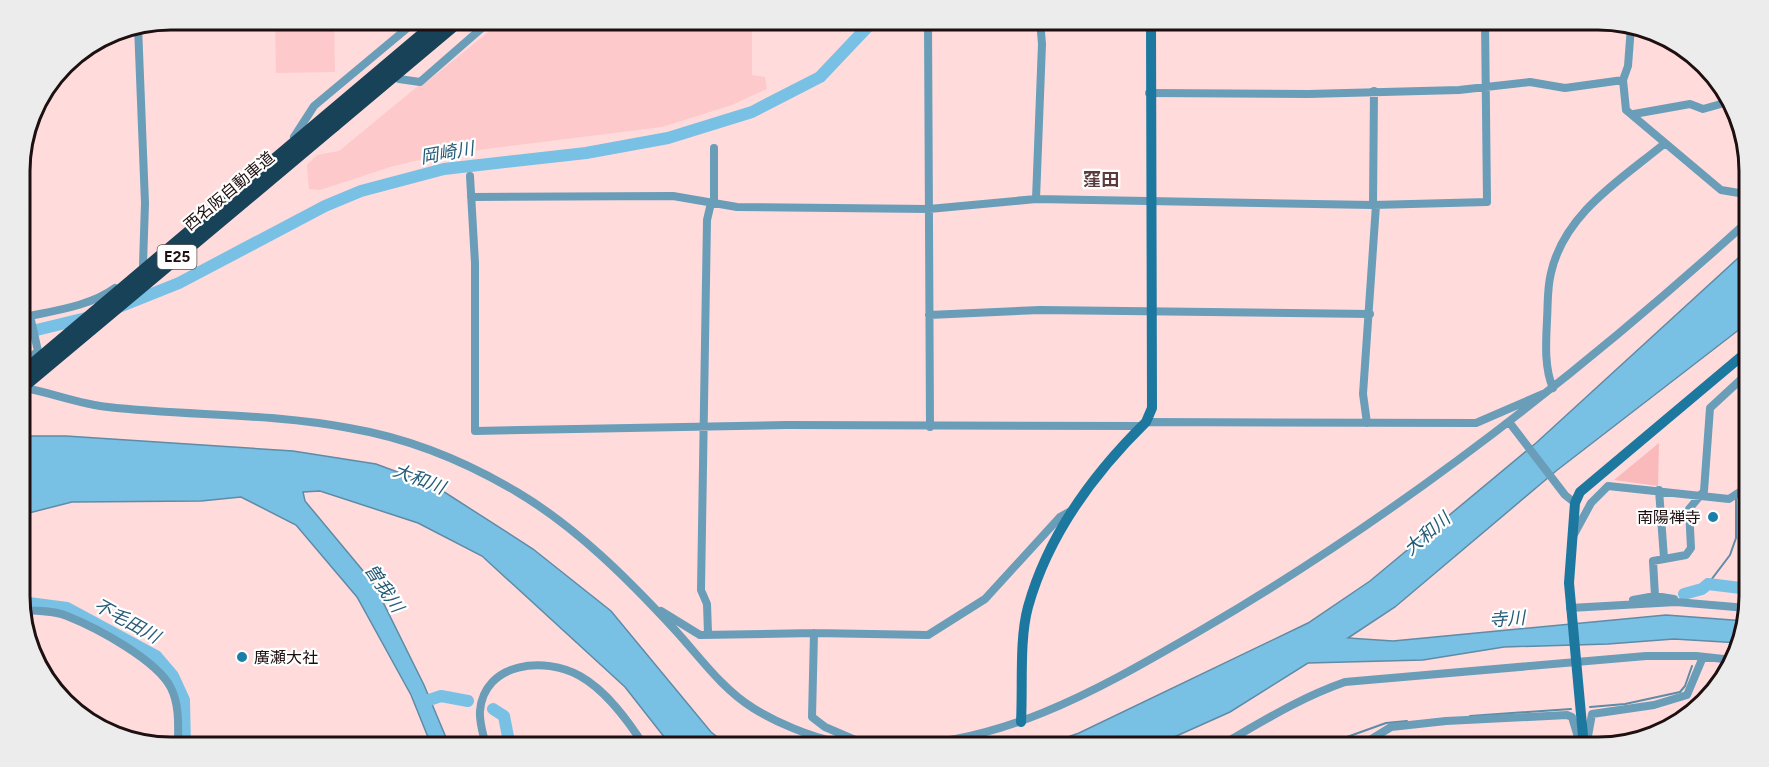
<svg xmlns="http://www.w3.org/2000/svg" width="1769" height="767" font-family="Figtree,'Noto Sans JP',sans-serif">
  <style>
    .built { fill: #fdc9cb }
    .green { fill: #fababc }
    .water { fill: #79c0e5; stroke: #5e8ba5; stroke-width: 1.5 }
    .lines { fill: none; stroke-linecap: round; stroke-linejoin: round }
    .stream { stroke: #5e8ba5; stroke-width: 2 }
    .river { stroke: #79c0e5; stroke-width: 12 }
    .street { stroke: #6a9db8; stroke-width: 8 }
    .secondary { stroke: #1d78a0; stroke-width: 10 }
    .highway { stroke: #174258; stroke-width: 14 }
    .highway-bridge { stroke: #174258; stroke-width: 14 }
    .poi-dot { fill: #1a7ea9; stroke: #fff; stroke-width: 2 }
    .labels { text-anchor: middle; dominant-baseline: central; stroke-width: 4.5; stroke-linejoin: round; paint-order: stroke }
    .shield { fill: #fff; stroke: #625758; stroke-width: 1.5 }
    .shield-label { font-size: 15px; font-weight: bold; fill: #1e0f10 }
    .street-label { font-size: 16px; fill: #1e0f10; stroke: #fff }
    .poi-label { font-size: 16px; fill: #1e0f10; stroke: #fff; text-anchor: end }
    .water-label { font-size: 18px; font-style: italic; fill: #265c77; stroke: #fff }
    .neighbourhood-label { font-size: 18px; font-weight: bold; fill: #5d3a3c; stroke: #fff }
    .rim { fill: none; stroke: #1e0f10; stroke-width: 3 }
  </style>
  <rect width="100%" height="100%" fill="#ffdbdc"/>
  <path class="built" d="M275,20H334L335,72L276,73Z
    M503,20H752V75L765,77L767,89L732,105L662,127L439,155L390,167L320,190L309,189L307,165L317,155L339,151L418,86L416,83L428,81Z"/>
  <path class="green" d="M1659,443L1658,486L1614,480Z"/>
  <path class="water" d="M1748,249L1749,322L1556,471L1395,607L1348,638L1393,641L1666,615L1745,621L1740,643L1674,639L1608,644L1504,647L1423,660L1308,663L1230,712L1152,747H1040L1079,733L1308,623L1370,581L1536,443Z
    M20,436H66L293,451L376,464L435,486L533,549L611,611L711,732L730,747H672L625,687L482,556L418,523L320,491L303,492L305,501L374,584L424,685L450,747H432L411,695L357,597L296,525L241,497L201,501L72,502L21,515Z"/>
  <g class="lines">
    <path class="stream" d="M1708,584L1730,555L1736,538V499
      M1590,707L1625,704L1680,692L1685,686L1692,666
      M1470,716L1571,709
      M1319,747L1386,723L1407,721"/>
    <path class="river" d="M119,307L179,283L325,206L361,191L444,169L586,153L668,138L752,112L820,77L874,20
      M20,334L86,318
      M1684,594L1702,589L1708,584L1749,589
      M21,602L67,608L156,656L173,676L184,700L185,747
      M423,702L441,696L468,701
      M493,709L504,716L510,747"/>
    <path class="street" d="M928,20L930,427
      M138,26L145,203L143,265
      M1631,26L1628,66L1623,80L1626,110L1721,190L1739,193L1748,190
      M399,79L420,82L491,20
      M1149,93L1308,94L1459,90L1530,82L1565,88L1623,80
      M1634,114L1690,104L1703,109L1728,102
      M294,137L314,106L417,20
      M714,148V203
      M470,176L475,263V431L787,425L1142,426
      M471,197L673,196L737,207L929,209L1036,199L1373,205L1487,202L1485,20
      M1036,199L1042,44L1040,20
      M1373,205L1374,91
      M929,315L1040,310L1370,314
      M20,318C51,311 89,307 115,288
      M20,367L38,351L30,316
      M20,387C50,392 78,404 108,407C188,416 269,413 349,428C408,438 465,461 517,492C576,527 628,579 675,630C699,656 722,689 753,708C777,723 809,736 836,742C849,745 863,745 876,745C996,751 1103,687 1203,629C1400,514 1579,374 1748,221
      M1553,388C1544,368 1546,341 1547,320C1548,305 1547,288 1551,273C1564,214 1620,180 1664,144
      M1146,422L1476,423L1543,394
      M1509,422L1565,495L1575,503
      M1367,423L1363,394L1376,205
      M1659,490L1664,558
      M1572,538L1591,503L1608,486L1729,499L1741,491H1749
      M1655,596L1653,561L1686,555L1691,548L1689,509L1704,491L1710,408L1749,372
      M1633,600L1655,596L1674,599
      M1570,608L1676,602L1747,608
      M21,610C35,611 53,610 67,616C97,628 157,660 171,688C180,706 178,728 178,747
      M661,611L700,635L814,633L928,635L985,599L1060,517L1069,512
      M708,633L707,604L701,590L707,220L711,203
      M814,633L812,717L825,727L860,742
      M109,733L122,738
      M486,747C484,736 479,723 480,711C484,662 545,656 580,676C607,691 629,722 645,747
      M1218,747C1260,723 1299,698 1345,682L1646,656H1696L1733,660
      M1370,747V740L1391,727L1446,721L1567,715L1572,717L1578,737L1583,740L1588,736L1592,714L1654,705L1687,695L1703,657"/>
    <path class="secondary" d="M1021,722C1023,686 1019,640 1028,607C1048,535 1094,473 1146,422L1152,408L1151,20
      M1584,747L1569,583L1575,503L1580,492L1749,350"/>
    <path class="highway" d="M334,125L459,20
      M20,376L441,20"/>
    <path class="highway-bridge" d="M20,388L334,125"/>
  </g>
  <g class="poi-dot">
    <circle cx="1713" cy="517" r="6"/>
    <circle cx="242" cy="657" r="6"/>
  </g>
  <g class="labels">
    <rect class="shield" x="157.5" y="245" width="39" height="24" rx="4.5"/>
    <g class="shield-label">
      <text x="177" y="257">E25</text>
    </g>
    <g class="street-label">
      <text transform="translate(229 191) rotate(-40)">西名阪自動車道</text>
    </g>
    <g class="poi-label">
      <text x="1701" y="517">南陽禅寺</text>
      <text x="254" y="657" text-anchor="start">廣瀬大社</text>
    </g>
    <g class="water-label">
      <text transform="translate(447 153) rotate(-10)">岡崎川</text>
      <text transform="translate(419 479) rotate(21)">大和川</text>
      <text transform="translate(1427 534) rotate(-41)">大和川</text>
      <text transform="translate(384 588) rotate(56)">曽我川</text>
      <text transform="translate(1507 619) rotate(-4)">寺川</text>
      <text transform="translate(127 621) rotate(29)">不毛田川</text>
    </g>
    <g class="neighbourhood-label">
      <text x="1101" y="180">窪田</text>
    </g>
  </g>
  <path d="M0 0H1769V767H0ZM171 30H1598A141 141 0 0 1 1739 171V596A141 141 0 0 1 1598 737H171A141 141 0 0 1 30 596V171A141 141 0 0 1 171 30Z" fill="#edecec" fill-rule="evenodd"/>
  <path class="rim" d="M171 30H1598A141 141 0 0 1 1739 171V596A141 141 0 0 1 1598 737H171A141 141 0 0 1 30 596V171A141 141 0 0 1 171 30Z"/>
</svg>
